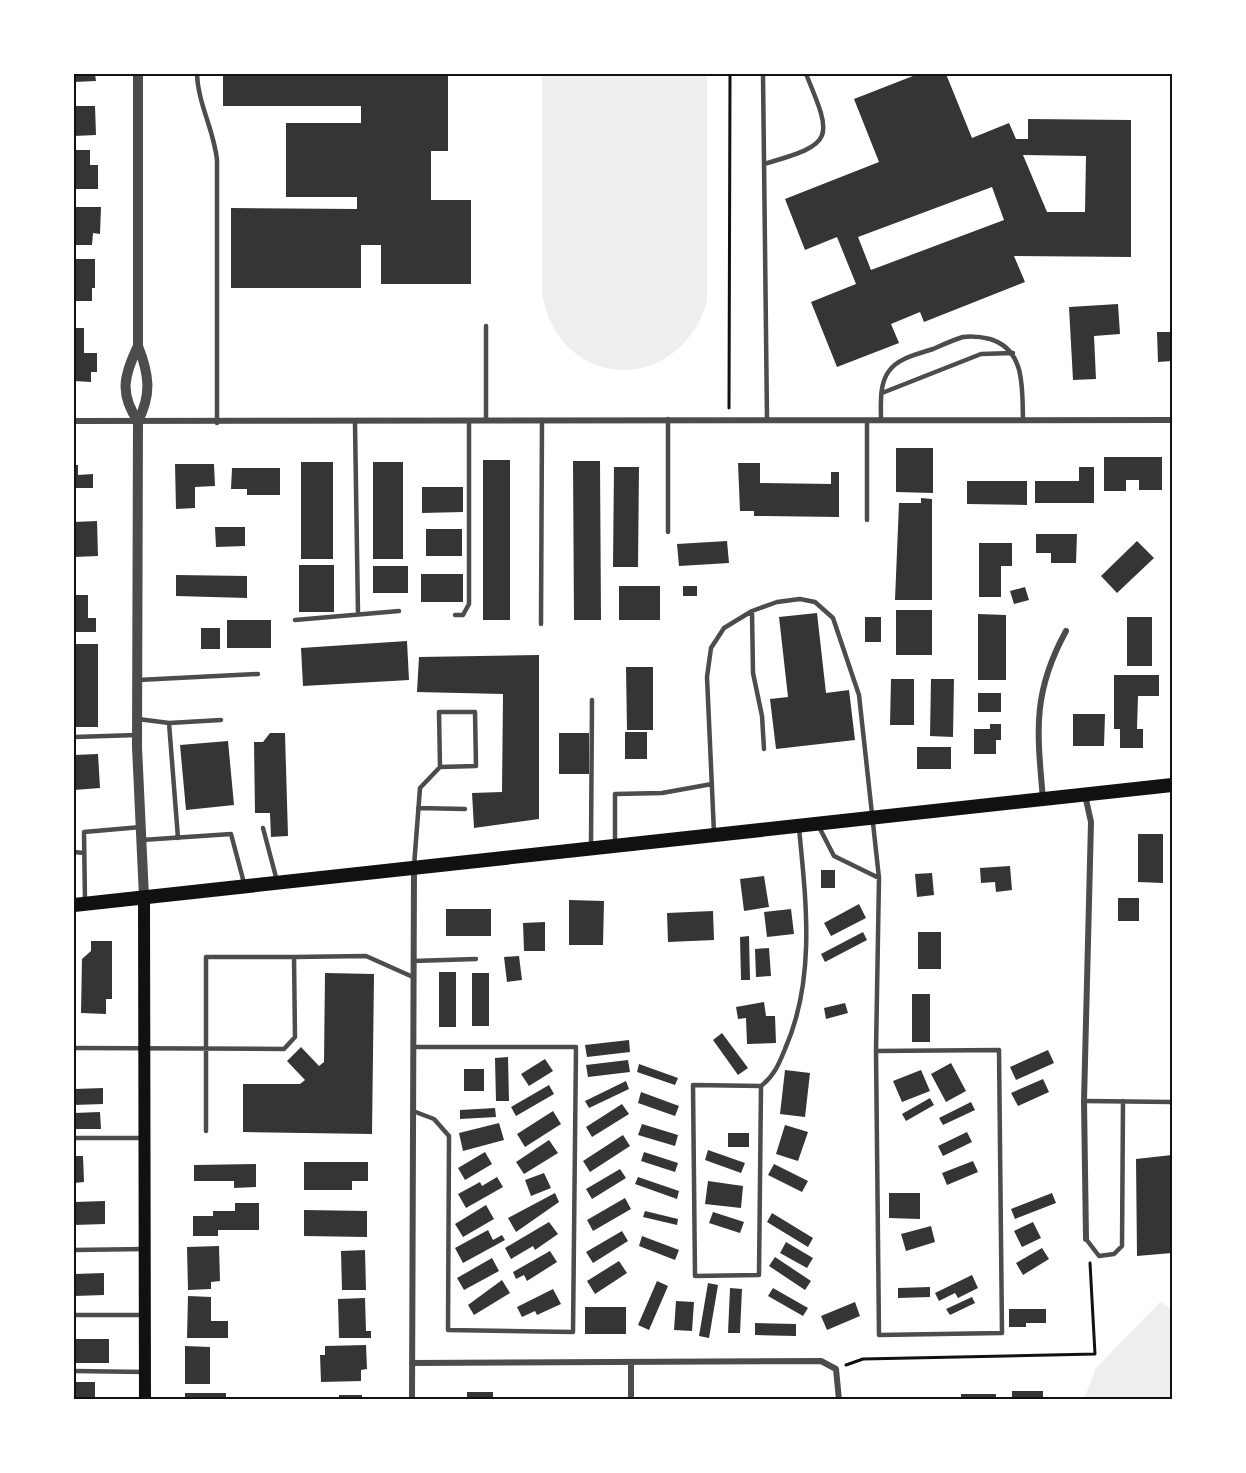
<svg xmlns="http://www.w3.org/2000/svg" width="1246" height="1473" font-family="Roboto,sans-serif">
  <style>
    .green { fill: #eee }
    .building { fill: #353535; fill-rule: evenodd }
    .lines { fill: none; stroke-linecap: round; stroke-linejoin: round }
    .path { stroke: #111; stroke-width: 3 }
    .service { stroke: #4c4c4c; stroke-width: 4.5 }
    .minor { stroke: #4c4c4c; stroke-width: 6 }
    .tertiary { stroke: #4c4c4c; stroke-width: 10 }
    .secondary { stroke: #111; stroke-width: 12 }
    .primary { stroke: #111; stroke-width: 14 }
    .neatline { fill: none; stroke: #111; stroke-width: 2 }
  </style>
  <rect width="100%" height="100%" fill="#fff"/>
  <path class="green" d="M542,74H707V302C678,396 560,392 542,294Z
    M1160,1302L1172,1309V1399H1084L1096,1368Z"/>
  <path class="building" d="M74,74H95L96,81L74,82Z
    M223,74H448V151H431V200H471V284H381V245H361V288H231V208L357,209V197H286V123H361V106H223Z
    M918,74H946L972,138L1009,123L1016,139H1028V119L1131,120V257L1014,256L1025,282L924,322L920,312L891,324L899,343L837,367L811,302L856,284L837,237L805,250L785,199L879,162L854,99ZM1023,155L1086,156L1085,212H1047ZM992,187L1004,220L871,270L858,237Z
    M74,106H95L96,135L74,136Z
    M74,150H90V165H98V189H74Z
    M74,207H101L100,234L93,233L92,245H74Z
    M74,259H95V288H92V301H74Z
    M1118,304L1120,334L1094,336L1096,379L1073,380L1069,307Z
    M74,328H84V353H97V372H91V382L74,381Z
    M1157,332H1172V361L1158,362Z
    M896,448H933V493L896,492Z
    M1104,457H1162V490H1139V480H1126V491H1104Z
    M483,460H510V620H483Z
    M573,461H600L601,620H574Z
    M301,462H333V559H301Z
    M373,462H403V559H373Z
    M738,463H760V483L831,484V472H839V517L754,516V511H740Z
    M175,464H214L215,486L195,487V508L176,509Z
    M74,465H78V475L93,474V488H74Z
    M614,467H639L638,567H613Z
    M1079,467H1094V503H1035V481H1079Z
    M232,468H280V495H247V489H231Z
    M967,481H1027V505L967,504Z
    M422,487H463V512L422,513Z
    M921,498L932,499V600H895L899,503H921Z
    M97,521L98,556L74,557V522Z
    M215,527H245V546L216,547Z
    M426,529H462V556H426Z
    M1036,534H1077L1076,563H1051V553H1036Z
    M727,541L729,563L679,566L677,544Z
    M1137,541L1154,558L1117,593L1101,576Z
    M979,543H1012V566H1001V597H979Z
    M299,565H334V612H299Z
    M373,566H408V593H373Z
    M421,574H463V602H421Z
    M176,575L247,576V598L176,596Z
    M619,586H660V620H619Z
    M683,586H697V596H683Z
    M1025,587L1029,600L1014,604L1010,591Z
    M74,595H88V618H96V632H74Z
    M896,610H932V655H896Z
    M817,613L826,693L849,690L855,740L776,749L770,699L788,697L779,617Z
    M978,614L1006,615V680H978Z
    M865,617H881V642H865Z
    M1127,617H1152V666H1127Z
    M227,620H271V648H227Z
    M201,628H220V649H201Z
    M407,641L409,680L303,686L301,648Z
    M74,644H98V727H74Z
    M539,655V819L474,828L472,793L502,792L503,694L417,692L419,657Z
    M626,667H653V730H627Z
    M1114,675H1159V696H1138L1137,729H1143V748H1120V729H1114Z
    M891,679H914V725H890Z
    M931,679H954L953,737L930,736Z
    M978,693H1001V712H978Z
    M1073,714H1105L1104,746H1073Z
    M990,724H1001V740H996V754H974V729H990Z
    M625,732H647V759H625Z
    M270,733H285L288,836L271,837L270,813H255L254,742H263Z
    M559,733H589V774H559Z
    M228,741L234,805L186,810L180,745Z
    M917,747H951V769H917Z
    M98,754L100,788L74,790V755Z
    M1138,834H1163V883L1138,882Z
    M1010,866L1012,890L996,892L995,882L981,883L980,868Z
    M821,870H835V888H821Z
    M932,873L934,895L917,897L915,874Z
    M764,876L769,907L744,911L740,879Z
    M1118,898H1139V921H1118Z
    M569,900L604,901L603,945H569Z
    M859,904L866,918L831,936L824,923Z
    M446,909H491V936H446Z
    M791,909L794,934L767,937L764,912Z
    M713,911L714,940L668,942L667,913Z
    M545,922V951H524L523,923Z
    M863,932L867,940L825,962L821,954Z
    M918,932H941V969H918Z
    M749,936L750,980H741L740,937Z
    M91,941H112V999H106V1014L81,1013L82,959L91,951Z
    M769,948L771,976L756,977L755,949Z
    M519,956L522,980L507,982L504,957Z
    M439,972H456V1027H439Z
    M325,973L374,974L372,1134L243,1132V1084H300L305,1080L287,1061L301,1047L319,1066L324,1062Z
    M472,973H489V1026H472Z
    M912,994H930V1042H912Z
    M764,1002L766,1016H775L776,1043L747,1044L746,1018L738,1019L736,1007Z
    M845,1003L848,1013L826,1019L824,1008Z
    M722,1033L748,1068L738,1075L713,1040Z
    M629,1040L630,1052L587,1057L585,1045Z
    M1048,1050L1054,1063L1016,1080L1010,1067Z
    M508,1057L509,1101H496L495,1058Z
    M545,1059L553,1071L529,1086L521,1074Z
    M628,1060L630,1072L588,1077L586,1065Z
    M951,1063L966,1091L946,1102L931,1074Z
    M639,1064L678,1078L675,1085L637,1072Z
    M464,1069H484V1091H464Z
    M785,1070L810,1073L805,1117L780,1114Z
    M921,1070L930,1091L902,1102L893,1081Z
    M1043,1079L1049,1092L1018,1106L1011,1093Z
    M626,1081L629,1089L589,1108L585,1101Z
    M549,1085L554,1094L516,1116L511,1107Z
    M103,1088V1104L74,1105V1089Z
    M641,1092L679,1106L675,1116L638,1103Z
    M930,1098L934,1105L906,1121L902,1114Z
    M971,1102L975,1110L943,1125L939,1118Z
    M622,1104L629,1114L592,1137L586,1127Z
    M495,1108L496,1117L460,1119V1110Z
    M553,1111L561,1124L525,1147L517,1134Z
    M100,1112L101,1129H74V1113Z
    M499,1123L504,1140L463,1151L459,1133Z
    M642,1124L678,1135L675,1146L638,1135Z
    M785,1125L808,1132L798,1161L776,1154Z
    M967,1132L972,1142L943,1156L938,1146Z
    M728,1133H749V1147H728Z
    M623,1135L630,1146L590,1172L583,1161Z
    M549,1140L558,1153L524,1174L516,1162Z
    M708,1150L745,1163L741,1173L705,1160Z
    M485,1152L492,1164L465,1180L458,1168Z
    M644,1152L678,1163L675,1172L641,1161Z
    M1172,1155V1253L1137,1256L1136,1159Z
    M74,1156H83L84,1182L74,1183Z
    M973,1161L978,1172L947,1185L942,1173Z
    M304,1162H368V1181H352V1190H304Z
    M256,1164V1187L234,1188V1181H194V1165Z
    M774,1164L808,1181L802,1192L768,1175Z
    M620,1169L626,1178L592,1199L586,1189Z
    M544,1173L551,1188L531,1196L525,1180Z
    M497,1177L503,1187L466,1208L458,1194L480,1182L482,1186Z
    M638,1177L679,1191L677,1199L635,1184Z
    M708,1181L743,1186L741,1208L705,1204Z
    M555,1193L559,1202L516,1232L508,1218Z
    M889,1193H920V1219L889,1218Z
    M1052,1193L1056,1203L1015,1219L1011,1209Z
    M625,1198L631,1209L593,1231L587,1220Z
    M105,1201V1224L74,1225V1202Z
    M235,1203H259V1230H218V1236H193V1216H213V1211H235Z
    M486,1205L494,1219L463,1237L455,1224Z
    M304,1210L367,1211V1237L304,1236Z
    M645,1211L678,1219L677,1225L643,1217Z
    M713,1212L744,1222L740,1233L709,1223Z
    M772,1213L813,1238L808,1247L767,1222Z
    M549,1222L558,1234L535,1250L533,1246L511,1259L505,1248Z
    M1033,1222L1041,1238L1022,1247L1014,1231Z
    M931,1226L935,1242L906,1251L901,1234Z
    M488,1230L493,1240L502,1235L505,1240L463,1263L455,1248Z
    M622,1231L628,1241L593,1263L586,1252Z
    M642,1236L679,1250L675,1260L639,1246Z
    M786,1242L813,1258L807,1268L780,1253Z
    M219,1246L220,1281L211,1282V1289L188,1290L187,1247Z
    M1042,1248L1049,1259L1023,1275L1016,1263Z
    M365,1250L366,1290H342L341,1251Z
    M550,1251L557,1262L527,1281L524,1275L516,1279L513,1272Z
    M775,1257L811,1281L805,1290L769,1266Z
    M492,1258L499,1271L464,1290L457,1278Z
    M619,1261L627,1273L595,1294L587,1281Z
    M104,1273V1295L74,1296V1274Z
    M972,1275L978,1288L958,1298L955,1293L939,1301L935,1293Z
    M502,1280L510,1293L474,1315L468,1305Z
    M657,1281L668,1286L649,1330L638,1325Z
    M708,1283L718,1285L709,1338L699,1336Z
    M930,1287V1297L898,1298V1288Z
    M730,1288L742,1289L740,1333H728Z
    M773,1288L808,1308L803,1316L768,1296Z
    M553,1289L561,1304L537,1315L535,1311L522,1317L517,1307Z
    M188,1296L211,1297V1321H228V1338H187Z
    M972,1297L975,1303L950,1315L946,1309Z
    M365,1298L366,1331H371V1338H339L338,1299Z
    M676,1301L694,1302L692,1331L674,1330Z
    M855,1302L860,1316L827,1330L821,1316Z
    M585,1307H626V1334H585Z
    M1009,1309H1046V1323H1026V1327H1009Z
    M755,1323L796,1324V1336L755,1335Z
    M74,1339H109V1363H74Z
    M366,1345L367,1369L361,1370V1381L321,1382L320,1355H325V1346Z
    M185,1346L210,1347V1384H185Z
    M74,1382H95V1400H74Z
    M1012,1391H1043V1400H1012Z
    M467,1392H493V1400H467Z
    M185,1393H226V1400H185Z
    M961,1394H996V1400H961Z
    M339,1395H362V1400H339Z
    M670,1397H724V1400H670Z"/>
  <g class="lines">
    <path class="path" d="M729,408L730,74
      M846,1365L863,1359L1095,1354L1090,1263"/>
    <path class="service" d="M197,74C198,104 214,130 217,160V423
      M763,74L767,419
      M764,164C835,144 833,139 806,74
      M486,326V420
      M882,393L981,354L1013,353
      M867,420V520
      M881,420C881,405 879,384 889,371C898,358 918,354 933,349C942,345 953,340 963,337C971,336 982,337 990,339C1026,350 1022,389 1023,420
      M355,423L358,614
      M668,532V419
      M752,611L753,673L762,716L764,749
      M455,615H463L469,604V420
      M295,620L399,611
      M541,624L542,420
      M138,680L258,674
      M439,712H475L476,766L440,767Z
      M138,719L169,723
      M74,737L137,735
      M418,808L465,809
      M818,825L834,856L879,878
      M263,828L277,881
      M714,833L707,677L711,648L724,628L752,611L777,602L800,599L815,602L833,618L859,695L879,878L876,1051L879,1335L1002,1333L999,1050L876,1051
      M178,838L169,723L221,720
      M142,840L231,834L244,883
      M615,844V794L662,793L712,784
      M591,846L592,700
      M74,852L84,853
      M414,866L420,788L440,767
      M85,902L84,832L141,827
      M413,961L476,959
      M74,1048L284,1049L295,1037L294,957L366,956L413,977
      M693,1085L761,1086L759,1275L695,1276Z
      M761,1086C774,1076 779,1064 785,1049C816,979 806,901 799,828
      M1084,1101L1172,1102
      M413,1111L434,1119L449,1136L448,1330L573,1332L576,1047H413
      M206,1131V957H294
      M74,1138H143
      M1086,1239L1099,1256L1114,1254L1122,1246L1123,1101
      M74,1250L145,1249
      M74,1315H145
      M74,1371L145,1372"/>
    <path class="minor" d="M74,421L1172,420
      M1085,795L1091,822L1084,1101L1086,1239
      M1043,799C1037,731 1032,693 1066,631
      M412,1363L821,1361L836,1369L839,1400
      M412,1400L414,868
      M631,1400V1362"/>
    <path class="tertiary" d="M138,74V346C149,374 152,394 138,421L137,747L144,897
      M138,421C119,394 124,375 138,346"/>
    <path class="secondary" d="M144,897L145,1400"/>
    <path class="primary" d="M74,905L1172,785"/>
  </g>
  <rect width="1246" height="1473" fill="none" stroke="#ffffff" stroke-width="150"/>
  <rect x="75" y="75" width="1096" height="1323" class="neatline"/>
</svg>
